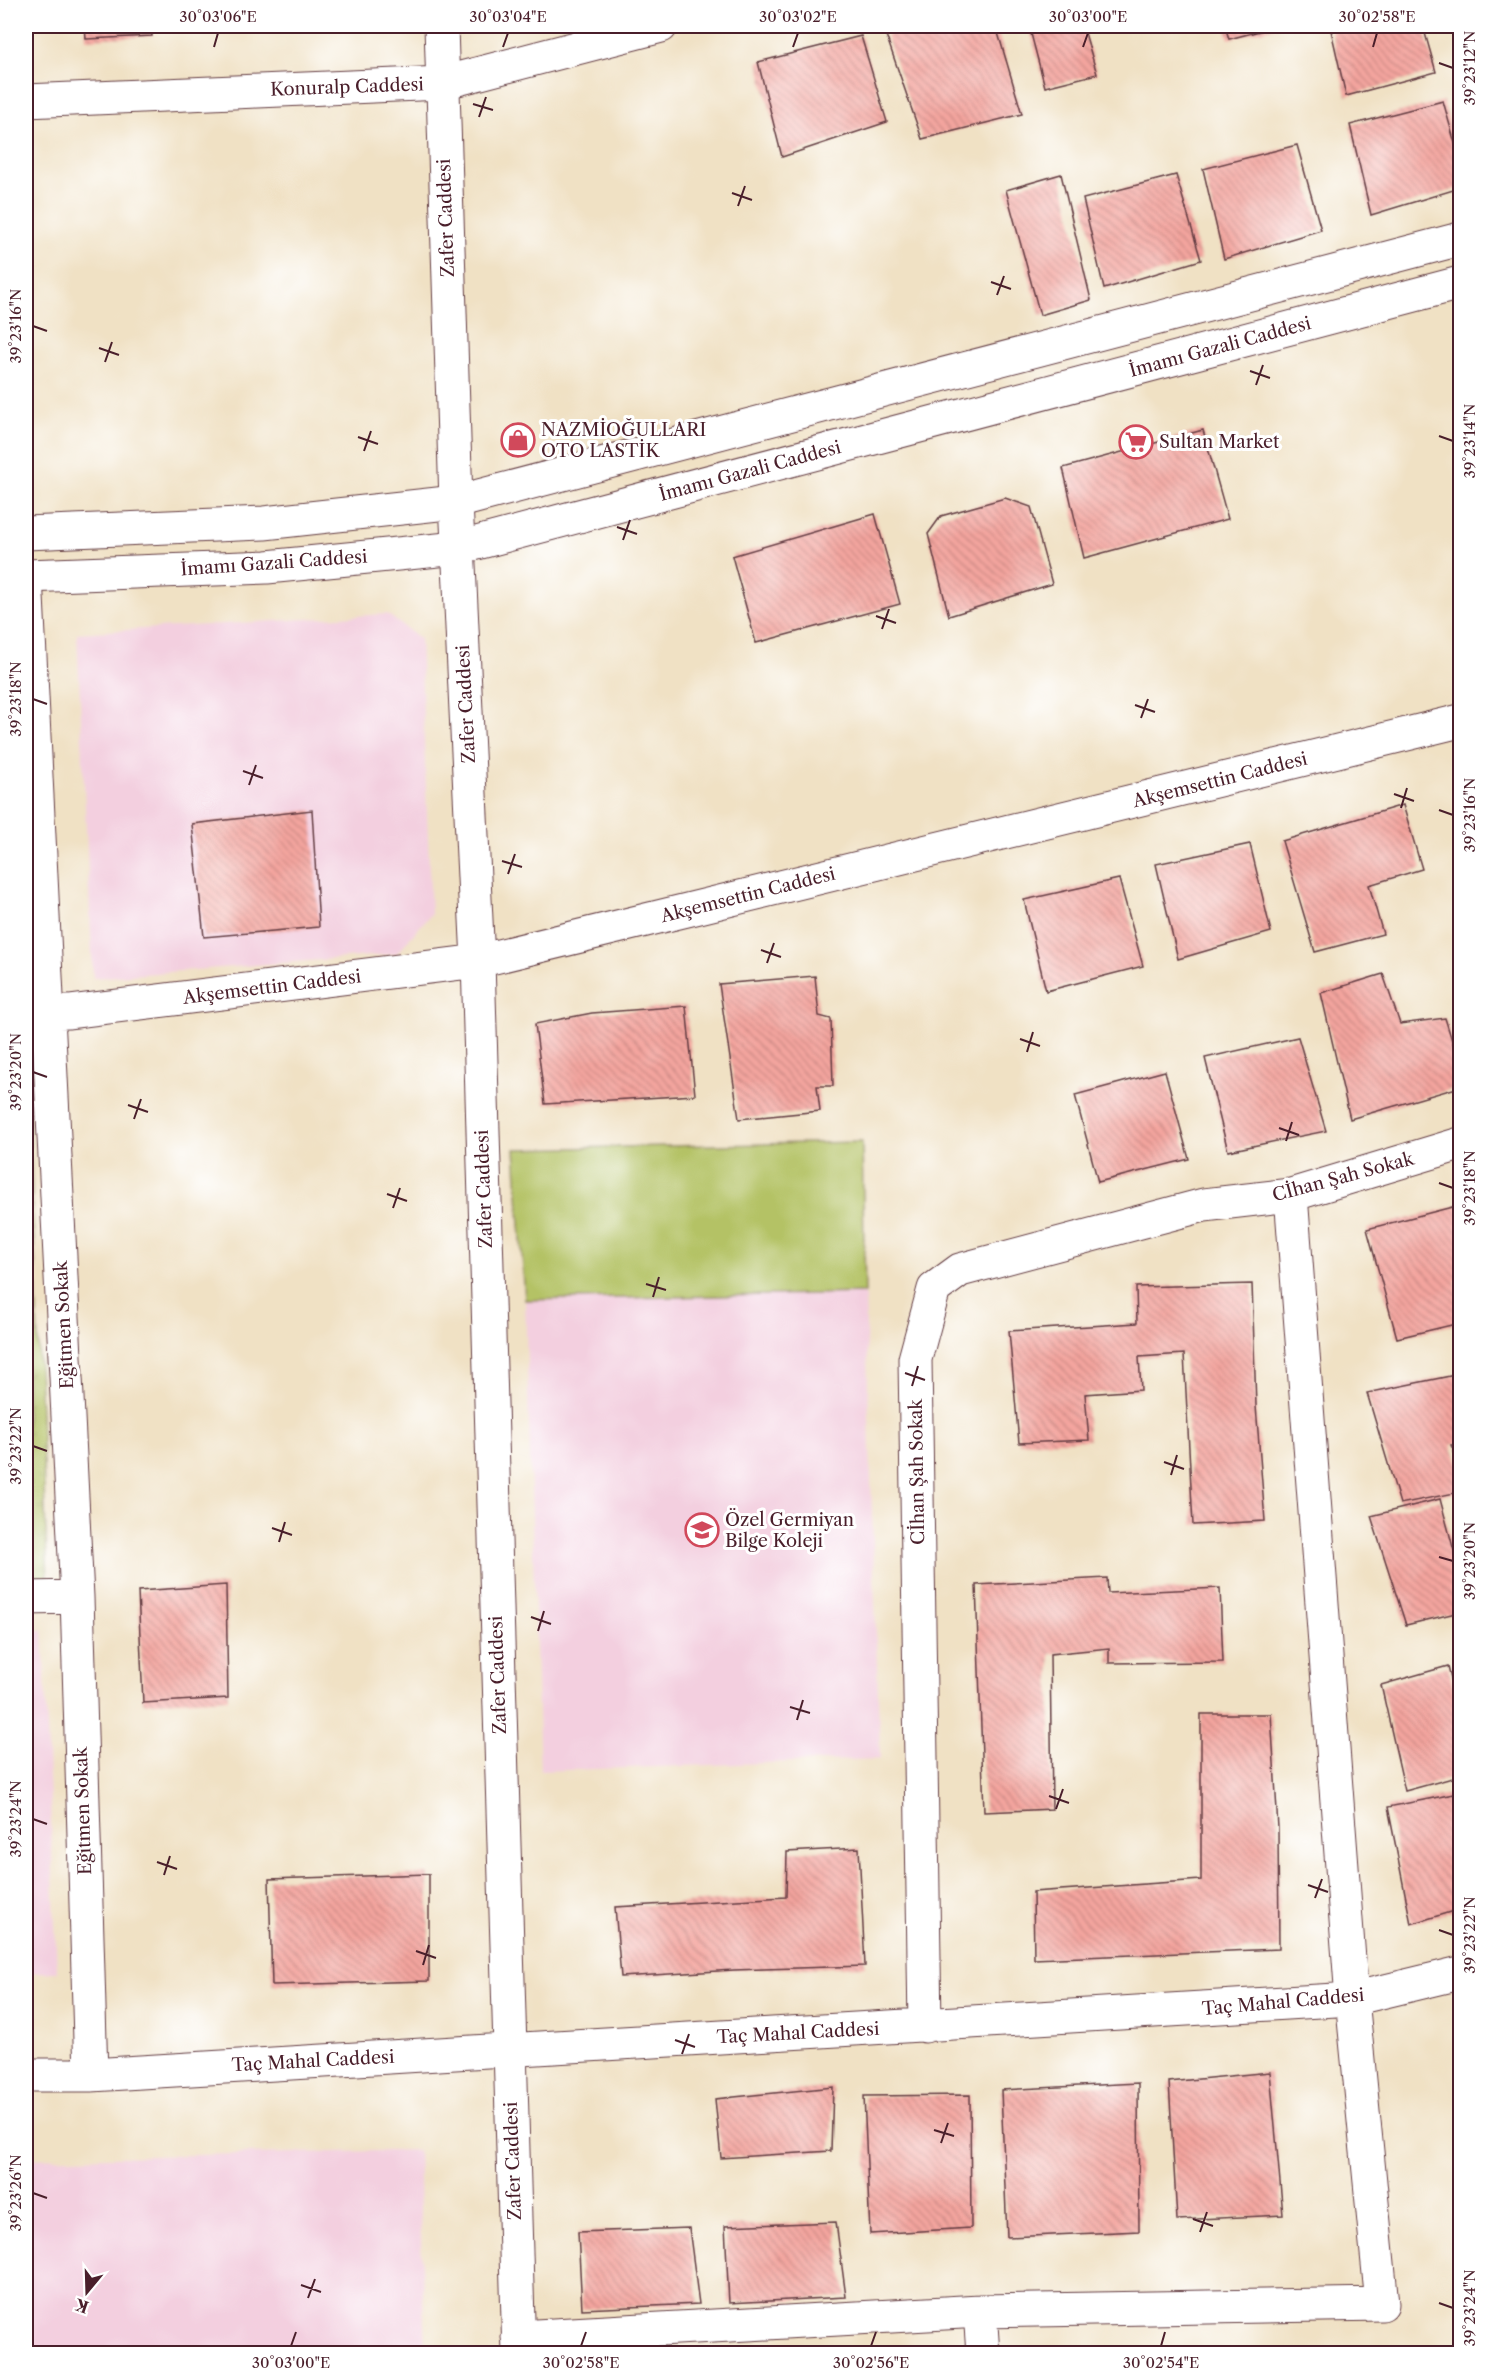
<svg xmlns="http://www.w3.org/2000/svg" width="1486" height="2379" font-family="'Libre Caslon Text',serif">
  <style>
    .built { fill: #f3cfdf }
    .grass { fill: url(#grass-tufts); stroke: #7f7048; stroke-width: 1.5 }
    .pitch { fill: #b4c265; stroke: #7f7048; stroke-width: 1.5 }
    .building { fill: url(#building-back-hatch) }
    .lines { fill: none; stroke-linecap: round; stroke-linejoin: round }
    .minor-casing { stroke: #633c42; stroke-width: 35 }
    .major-casing { stroke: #633c42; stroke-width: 35 }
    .minor { stroke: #fff; stroke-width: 33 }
    .major { stroke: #fff; stroke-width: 33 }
    .ticks { fill: none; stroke: #4a1f2b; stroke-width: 2 }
    .labels { text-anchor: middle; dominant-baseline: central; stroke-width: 6; stroke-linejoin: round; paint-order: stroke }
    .street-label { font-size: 18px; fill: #4a1f2b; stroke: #fff }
    .poi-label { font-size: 18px; fill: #4a1f2b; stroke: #fff; text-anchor: start }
    .neatline { fill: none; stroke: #4a1f2b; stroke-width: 2 }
    .ticks-label { font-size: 15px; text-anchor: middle; fill: #4a1f2b }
  </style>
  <defs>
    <pattern id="grass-tufts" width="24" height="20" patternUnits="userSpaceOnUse" patternTransform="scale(1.5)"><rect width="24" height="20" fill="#b4c265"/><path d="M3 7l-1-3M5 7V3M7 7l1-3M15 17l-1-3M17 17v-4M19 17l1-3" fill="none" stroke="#9ca658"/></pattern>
    <pattern id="building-back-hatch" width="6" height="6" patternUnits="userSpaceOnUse" patternTransform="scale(1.5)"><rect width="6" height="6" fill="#f4a59f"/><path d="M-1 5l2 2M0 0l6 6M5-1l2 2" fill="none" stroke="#c88682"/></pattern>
  </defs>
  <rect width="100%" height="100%" fill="#fff"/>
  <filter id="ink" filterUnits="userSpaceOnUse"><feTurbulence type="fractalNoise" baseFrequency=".0167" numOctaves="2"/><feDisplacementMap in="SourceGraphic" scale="12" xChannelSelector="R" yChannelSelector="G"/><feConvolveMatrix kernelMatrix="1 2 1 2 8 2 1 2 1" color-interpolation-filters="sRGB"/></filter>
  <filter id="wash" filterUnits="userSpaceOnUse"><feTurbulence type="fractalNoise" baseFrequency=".008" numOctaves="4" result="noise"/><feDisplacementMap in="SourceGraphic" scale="24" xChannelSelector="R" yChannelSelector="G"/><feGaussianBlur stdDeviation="1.35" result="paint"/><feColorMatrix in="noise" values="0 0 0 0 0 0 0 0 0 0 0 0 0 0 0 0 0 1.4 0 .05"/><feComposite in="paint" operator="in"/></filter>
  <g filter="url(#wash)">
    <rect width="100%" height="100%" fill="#f0e1c4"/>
    <path class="built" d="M387,614L420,639L431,914L396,954L93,978L77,633Z
      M865,1293L880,1759L540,1771L525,1300Z
      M43,1630L57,1972L26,1973V1631Z
      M418,2150L425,2353H26V2159Z"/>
    <path class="grass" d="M26,1052L48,1581L26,1582Z"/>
    <path class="pitch" d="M862,1142L865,1293L525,1300L515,1149Z"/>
    <g id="blocks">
      <path class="building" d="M85,26H151L152,36L86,39Z
        M915,26H996L1022,114L922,139L886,35Z
        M1029,26H1083L1097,74L1045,87Z
        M1225,26H1279L1229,39Z
        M1330,26H1423L1436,72L1346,96Z
        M861,36L887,122L782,157L758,62Z
        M1443,101L1460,161V188L1371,215L1350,125Z
        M1297,145L1321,230L1224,259L1203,169Z
        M1061,174L1091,300L1040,315L1006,190Z
        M1176,175L1201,260L1104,289L1083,199Z
        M1203,430L1228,519L1084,558L1063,468Z
        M1005,498L1031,507L1052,584L949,616L928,534L941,516Z
        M875,514L900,604L756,643L732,556Z
        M1403,805L1422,869L1369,885L1383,934L1315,952L1282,841Z
        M312,810L319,927L204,937L192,824Z
        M1250,844L1271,932L1178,959L1156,864Z
        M1119,879L1143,966L1046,991L1024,900Z
        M1383,974L1400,1024L1445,1018L1460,1066V1087L1350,1119L1321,993Z
        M815,976L819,1016L831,1019L833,1086H817L820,1111L739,1119L719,984Z
        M686,1006L695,1095L545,1104L535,1024L592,1013Z
        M1298,1037L1326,1131L1228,1151L1205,1058Z
        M1165,1071L1189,1159L1098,1182L1075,1095Z
        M1460,1205V1280L1456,1281L1460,1297V1323L1397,1338L1367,1229Z
        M1252,1284L1256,1406L1265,1521L1193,1525L1184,1354L1139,1357L1141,1390L1085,1394L1089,1440L1019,1443L1009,1331L1137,1323L1136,1287Z
        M1460,1374V1443L1451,1445L1460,1467V1492L1400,1504L1367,1393Z
        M1440,1499L1460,1573V1612L1406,1625L1371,1516Z
        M1107,1578L1108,1593L1220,1588L1223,1662L1109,1663V1648L1050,1654L1052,1809L984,1812L976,1585Z
        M226,1585L228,1698L143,1703L138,1591Z
        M1448,1666L1460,1715V1776L1405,1791L1381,1685Z
        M1201,1714H1271L1278,1828L1279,1949L1034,1959L1033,1892L1201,1880Z
        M1454,1794L1460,1828V1909L1411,1924L1388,1807Z
        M859,1848L865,1966L734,1970L621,1977L615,1907L786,1897L787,1852Z
        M429,1874V1981L272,1985L269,1879Z
        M1270,2072L1283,2215L1177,2220L1169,2082Z
        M1138,2083L1139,2231L1007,2237L1001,2090Z
        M833,2087L831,2151L721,2158L715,2099Z
        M970,2095L971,2228L870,2234L864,2096Z
        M836,2222L846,2297L729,2303L725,2226Z
        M689,2228L699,2304L582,2309L578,2232Z"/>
    </g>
  </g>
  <g filter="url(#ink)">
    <use href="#blocks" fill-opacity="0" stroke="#633c42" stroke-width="1.5"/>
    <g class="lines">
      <defs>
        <path id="minor" d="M441,26L456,502L478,961L519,2354
          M26,101L442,83L661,26
          M26,576L77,1597L91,2075
          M27,1013L69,1012L478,961L1460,721
          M26,1598L77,1597
          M925,2026L915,1359L934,1289L960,1270L1204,1205L1291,1195L1460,1144
          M26,2075H91L1352,1999L1460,1973
          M980,2311L983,2354
          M518,2337L980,2311L1382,2304L1352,1999L1291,1195"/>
        <path id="major" d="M26,533L264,523L456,502L1460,239
          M26,576L267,567L458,548L1460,283"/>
      </defs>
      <use href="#minor" class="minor-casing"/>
      <use href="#major" class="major-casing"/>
      <use href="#minor" class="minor"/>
      <use href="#major" class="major"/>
    </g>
  </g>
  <path class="ticks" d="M214,47L218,33M503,47L508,33M793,47L798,33M1083,47L1088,33M1373,47L1377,33M1439,63L1453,68M473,104L493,110M479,117L486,97M732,193L752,200M738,206L745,186M991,282L1011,289M997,295L1004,276M33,326L47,331M99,348L119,355M105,362L112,342M1250,371L1270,378M1256,385L1263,365M1439,436L1453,441M358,437L378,444M364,451L371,431M617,527L637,534M623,540L630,520M876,616L896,623M882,629L889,609M33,699L47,704M1135,705L1155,712M1141,718L1148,699M243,771L263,778M249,785L256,765M1394,794L1414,801M1401,808L1407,788M1439,810L1453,815M502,861L522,867M508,874L515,854M761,950L781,957M767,963L774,943M1020,1039L1040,1046M1027,1052L1033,1032M33,1072L47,1077M128,1105L148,1112M134,1119L141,1099M1279,1128L1299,1135M1286,1141L1292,1122M1439,1183L1453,1188M387,1194L407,1201M393,1208L400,1188M646,1284L666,1290M653,1297L659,1277M905,1373L925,1380M912,1386L918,1366M33,1446L47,1451M1164,1462L1184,1469M1171,1475L1177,1455M272,1528L292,1535M279,1542L285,1522M1439,1557L1453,1561M531,1617L551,1624M538,1631L544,1611M790,1707L810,1713M797,1720L803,1700M1049,1796L1069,1803M1056,1809L1063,1789M33,1819L47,1824M157,1862L177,1869M164,1875L170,1856M1308,1885L1328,1892M1315,1898L1322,1879M1439,1930L1453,1935M416,1951L436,1958M423,1965L429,1945M675,2040L695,2047M682,2054L689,2034M934,2130L954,2136M941,2143L948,2123M33,2193L47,2198M1193,2219L1213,2226M1200,2232L1207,2212M301,2285L321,2292M308,2298L315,2279M1439,2303L1453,2308M291,2346L296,2332M581,2346L586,2332M871,2346L876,2332M1161,2346L1165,2332"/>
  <defs>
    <symbol id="shop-ring" viewBox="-11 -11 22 22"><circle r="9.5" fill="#fff" stroke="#d1495b" stroke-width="1.5"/><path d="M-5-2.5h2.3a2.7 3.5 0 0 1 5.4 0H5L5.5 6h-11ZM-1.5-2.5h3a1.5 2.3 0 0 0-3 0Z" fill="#d1495b"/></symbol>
    <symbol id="supermarket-ring" viewBox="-11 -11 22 22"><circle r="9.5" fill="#fff" stroke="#d1495b" stroke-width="1.5"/><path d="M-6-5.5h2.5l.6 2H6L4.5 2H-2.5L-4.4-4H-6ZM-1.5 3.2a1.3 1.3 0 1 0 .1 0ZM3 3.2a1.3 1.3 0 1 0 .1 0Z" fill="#d1495b"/></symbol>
    <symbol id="school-ring" viewBox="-11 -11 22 22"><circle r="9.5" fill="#fff" stroke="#d1495b" stroke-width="1.5"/><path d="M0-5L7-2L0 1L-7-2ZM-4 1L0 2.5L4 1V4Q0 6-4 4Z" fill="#d1495b"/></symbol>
  </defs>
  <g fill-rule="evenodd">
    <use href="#shop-ring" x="499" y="421" width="38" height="38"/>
    <use href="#supermarket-ring" x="1117" y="423" width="38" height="38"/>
    <use href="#school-ring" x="683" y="1511" width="38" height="38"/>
  </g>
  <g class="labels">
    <g class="street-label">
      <text transform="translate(347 87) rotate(-2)">Konuralp Caddesi</text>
      <text transform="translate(446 218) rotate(-92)">Zafer Caddesi</text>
      <text transform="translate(1220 347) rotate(-15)">İmamı Gazali Caddesi</text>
      <text transform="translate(750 471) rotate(-15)">İmamı Gazali Caddesi</text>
      <text transform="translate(274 563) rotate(-4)">İmamı Gazali Caddesi</text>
      <text transform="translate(466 704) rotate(-93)">Zafer Caddesi</text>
      <text transform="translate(1220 780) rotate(-14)">Akşemsettin Caddesi</text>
      <text transform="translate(748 895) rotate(-14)">Akşemsettin Caddesi</text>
      <text transform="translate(272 987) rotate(-7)">Akşemsettin Caddesi</text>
      <text transform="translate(1343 1177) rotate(-15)">Cİhan Şah Sokak</text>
      <text transform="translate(484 1189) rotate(-92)">Zafer Caddesi</text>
      <text transform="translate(64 1325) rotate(-93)">Eğitmen Sokak</text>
      <text transform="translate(917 1472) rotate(-91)">Cİhan Şah Sokak</text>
      <text transform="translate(498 1675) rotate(-92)">Zafer Caddesi</text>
      <text transform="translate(83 1811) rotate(-92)">Eğitmen Sokak</text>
      <text transform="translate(1283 2002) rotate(-5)">Taç Mahal Caddesi</text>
      <text transform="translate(798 2033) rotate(-3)">Taç Mahal Caddesi</text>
      <text transform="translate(313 2061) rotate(-3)">Taç Mahal Caddesi</text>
      <text transform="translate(513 2161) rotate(-92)">Zafer Caddesi</text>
    </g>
    <g class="poi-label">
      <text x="541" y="430">NAZMİOĞULLARI<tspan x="541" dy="21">OTO LASTİK</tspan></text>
      <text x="1159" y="442">Sultan Market</text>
      <text x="725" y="1520">Özel Germiyan<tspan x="725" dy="21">Bilge Koleji</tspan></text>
    </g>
  </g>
  <rect width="1486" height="2379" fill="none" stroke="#fff" stroke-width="66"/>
  <g transform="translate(87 2292) rotate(199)" stroke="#ffffff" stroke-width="4.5" paint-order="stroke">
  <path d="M0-4.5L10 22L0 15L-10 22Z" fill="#4a1f2b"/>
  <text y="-9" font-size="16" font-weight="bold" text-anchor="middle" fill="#4a1f2b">K</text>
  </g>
  <rect x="33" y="33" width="1420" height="2313" class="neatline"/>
  <g class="ticks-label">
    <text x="218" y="22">30°03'06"E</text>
    <text x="508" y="22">30°03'04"E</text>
    <text x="798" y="22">30°03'02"E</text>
    <text x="1088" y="22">30°03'00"E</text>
    <text x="1377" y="22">30°02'58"E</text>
    <text transform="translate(1470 68) rotate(-90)" y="5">39°23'12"N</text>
    <text transform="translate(16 326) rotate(-90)" y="5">39°23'16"N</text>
    <text transform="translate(1470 441) rotate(-90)" y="5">39°23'14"N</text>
    <text transform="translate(16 699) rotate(-90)" y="5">39°23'18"N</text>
    <text transform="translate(1470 815) rotate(-90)" y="5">39°23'16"N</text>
    <text transform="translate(16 1072) rotate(-90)" y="5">39°23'20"N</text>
    <text transform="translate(1470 1188) rotate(-90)" y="5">39°23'18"N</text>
    <text transform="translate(16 1446) rotate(-90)" y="5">39°23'22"N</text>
    <text transform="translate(1470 1561) rotate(-90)" y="5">39°23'20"N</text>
    <text transform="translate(16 1819) rotate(-90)" y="5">39°23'24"N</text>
    <text transform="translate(1470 1935) rotate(-90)" y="5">39°23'22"N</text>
    <text transform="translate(16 2193) rotate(-90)" y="5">39°23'26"N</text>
    <text transform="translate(1470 2308) rotate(-90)" y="5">39°23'24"N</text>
    <text x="291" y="2368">30°03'00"E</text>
    <text x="581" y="2368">30°02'58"E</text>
    <text x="871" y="2368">30°02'56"E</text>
    <text x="1161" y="2368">30°02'54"E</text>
  </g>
</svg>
